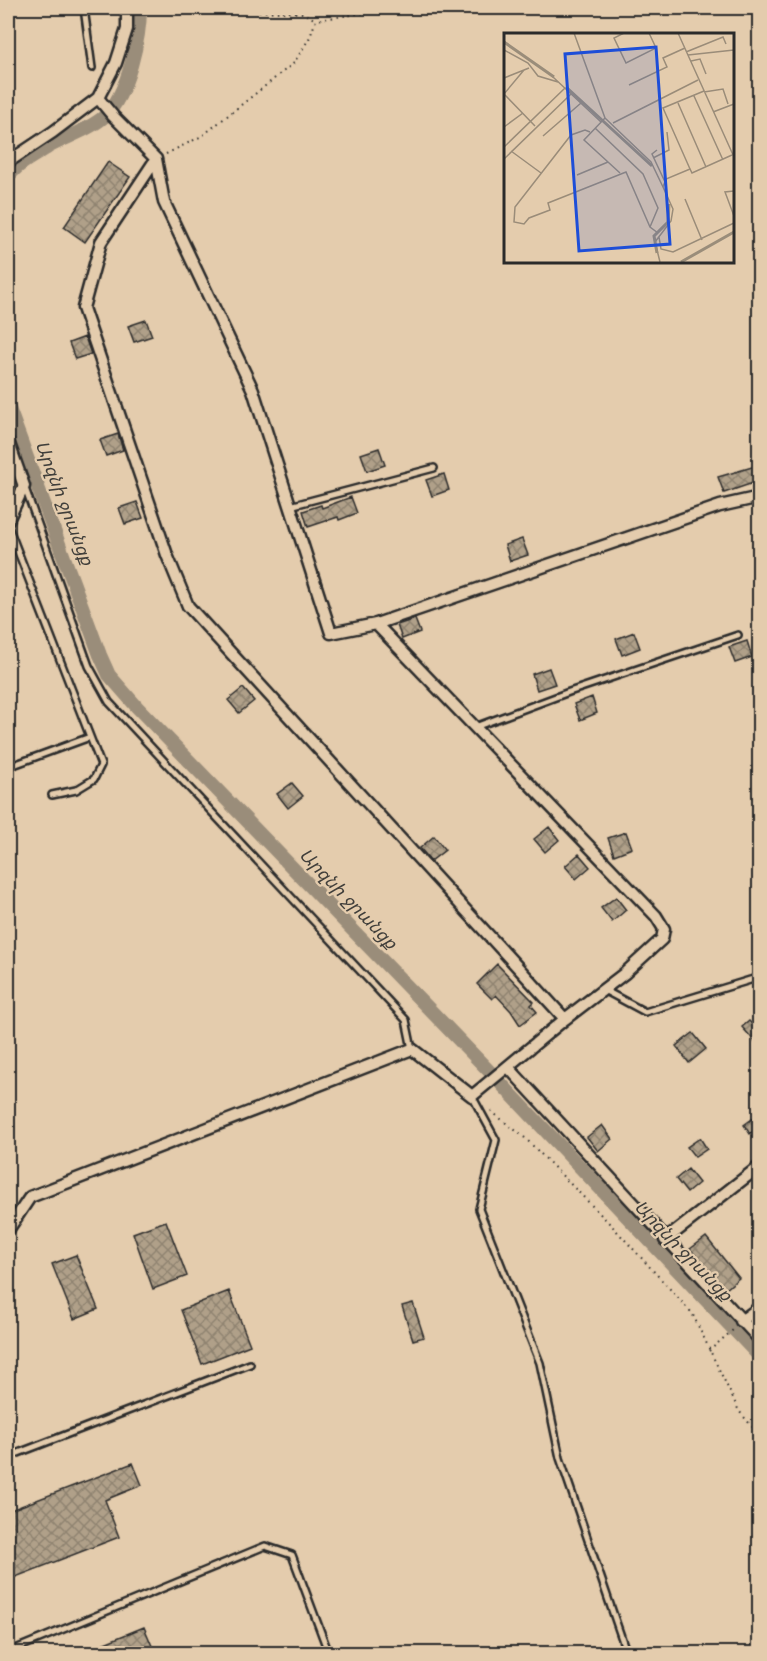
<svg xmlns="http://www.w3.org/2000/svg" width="767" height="1661" font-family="'Balsamiq Sans','Noto Sans Armenian',sans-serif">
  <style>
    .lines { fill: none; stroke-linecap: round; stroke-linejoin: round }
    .canal { stroke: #9a8d7a; stroke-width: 14 }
    .building { fill: url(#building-cross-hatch); stroke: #2b2b2b; stroke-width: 1.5 }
    .service-casing { stroke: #2b2b2b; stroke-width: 10 }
    .minor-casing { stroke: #2b2b2b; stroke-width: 15 }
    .path { stroke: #2b2b2b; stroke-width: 2; stroke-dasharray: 1.5 4.5; stroke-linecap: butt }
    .service { stroke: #e4ccad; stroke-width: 5 }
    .minor { stroke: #e4ccad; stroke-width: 10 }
    .labels { text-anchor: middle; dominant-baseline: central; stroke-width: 4.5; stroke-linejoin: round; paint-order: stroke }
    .water-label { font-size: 18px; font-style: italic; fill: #413f3b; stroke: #e4ccad }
    .inset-river { fill: none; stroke: #9a8d7a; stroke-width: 3 }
    .inset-road { fill: none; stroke: #9a8c79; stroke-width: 1.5 }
    .view { fill: #1d4ed8; fill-opacity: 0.15; stroke: #1d4ed8; stroke-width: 3 }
    .inset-edge { fill: none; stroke: #2b2b2b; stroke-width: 3 }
  </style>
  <defs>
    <pattern id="building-cross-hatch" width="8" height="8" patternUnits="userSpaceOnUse" patternTransform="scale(1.5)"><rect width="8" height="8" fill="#b0a089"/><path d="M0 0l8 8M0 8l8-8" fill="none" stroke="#8f8370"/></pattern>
  </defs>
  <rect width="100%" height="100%" fill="#e4ccad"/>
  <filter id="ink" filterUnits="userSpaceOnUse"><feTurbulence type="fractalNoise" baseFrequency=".0167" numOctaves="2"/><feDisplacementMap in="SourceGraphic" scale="12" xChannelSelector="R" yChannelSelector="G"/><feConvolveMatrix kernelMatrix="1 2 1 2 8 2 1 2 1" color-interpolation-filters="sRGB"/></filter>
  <g filter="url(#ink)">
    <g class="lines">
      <path class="canal" d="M8,177C17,164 34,156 48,147C66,137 89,130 105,116C128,94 140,38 140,8
        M8,406L100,655L109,675L137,707L491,1073L760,1357"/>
    </g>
    <path class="building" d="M108,162L130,177L85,242L64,227Z
      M146,320L152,336L134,342L128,326Z
      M85,337L91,354L75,359L69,343Z
      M118,434L123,450L106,456L100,440Z
      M379,448L385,465L367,471L361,454Z
      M759,465V481L724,493L718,477Z
      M444,474L449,490L432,496L426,480Z
      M351,497L357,513L339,520L338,517L308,527L303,511L321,505L322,508Z
      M137,502L143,518L125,524L119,508Z
      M522,539L528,555L510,561L505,545Z
      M415,619L420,632L402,639L397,625Z
      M634,632L640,648L622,655L616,639Z
      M747,641L752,657L735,663L729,647Z
      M549,668L555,684L537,690L532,674Z
      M243,688L254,701L239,713L228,700Z
      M592,697L597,713L580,720L574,704Z
      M292,783L303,796L288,808L277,794Z
      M549,827L559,840L545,852L534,839Z
      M626,832L632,848L614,855L608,838Z
      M434,836L445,850L431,861L420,848Z
      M579,854L590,867L576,879L565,866Z
      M616,897L626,910L612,922L601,908Z
      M497,964L534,1002L531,1005L537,1012L520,1025L511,1011L496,995L492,999L477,984Z
      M749,1021L759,1031V1046L742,1027Z
      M693,1033L706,1049L689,1063L676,1046Z
      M759,1114V1127L750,1134L744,1125Z
      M602,1125L612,1139L598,1151L587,1137Z
      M700,1138L707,1149L695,1157L687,1147Z
      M688,1169L699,1183L687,1193L676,1179Z
      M166,1221L187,1276L153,1289L133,1233Z
      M706,1237L739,1278L725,1290L690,1249Z
      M76,1255L98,1309L74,1319L52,1264Z
      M229,1291L250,1345L202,1364L181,1310Z
      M413,1303L424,1337L413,1340L402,1306Z
      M133,1463L142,1485L105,1500L119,1537L8,1580V1511Z
      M144,1627L155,1653H80Z"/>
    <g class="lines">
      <defs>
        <path id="service" d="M84,8L92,68
          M25,488L89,666L109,702L406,1020L412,1049
          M290,506L434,468
          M8,526L101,765L94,779L76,790L52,795
          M475,727L569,692L738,635
          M8,767L90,737
          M604,990L645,1012L760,977
          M472,1096L496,1140L479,1209L540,1363L560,1458L627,1654
          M8,1457L250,1364
          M8,1652L265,1546L292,1555L329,1654"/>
        <path id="minor" d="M98,98L113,116L156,159L164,202L253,390L331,633L376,624L720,506L760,497
          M156,159L101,242L83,308L167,555L188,606L565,1019
          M8,162L53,132L98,98L116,63L127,29V8
          M8,441L24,486L8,520
          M508,1067L760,1340
          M8,1230L30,1197L412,1049L472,1096L565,1019L625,973L662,939L664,929L656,916L376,624
          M665,1240L760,1166
          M741,1321L760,1307"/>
      </defs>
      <use href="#service" class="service-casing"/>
      <use href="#minor" class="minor-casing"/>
      <path class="path" d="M217,8L235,10L303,13L316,20
        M166,154L202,136L294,63L310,37L316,20L371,12L385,8
        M491,1111L525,1138L614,1228L692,1313L739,1411L760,1436
        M709,1351L734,1329"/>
      <use href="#service" class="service"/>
      <use href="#minor" class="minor"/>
    </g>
  </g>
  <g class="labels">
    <g class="water-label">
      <text transform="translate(64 503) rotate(69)">Արզնի ջրանցք</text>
      <text transform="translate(348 899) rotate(46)">Արզնի ջրանցք</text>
      <text transform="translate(683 1251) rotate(46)">Արզնի ջրանցք</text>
    </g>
  </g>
  <g transform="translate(504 33)">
    <rect width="230" height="230" fill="#e4ccad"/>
    <path class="inset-river" d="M0,9L50,44M62,54L148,133M153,220L150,203L164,189L165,171M177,229L230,199"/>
    <path class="inset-road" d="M70,0L101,85M120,0L110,5L122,30L152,15L145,0M174,0L230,124M0,17L24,30L34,43L54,49M182,19L219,4L222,11M184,22L230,17M187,28L196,26L202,41M49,44L97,89M0,45L25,35M125,52L163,34L159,25L181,15M200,59L219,56L224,71M0,61L31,93M0,61L20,37M190,63L219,127M174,70L202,134M209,79L230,71M109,90L194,47M0,94L19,80M91,95L139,141L154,175L146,194M86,99L81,97L67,102L11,174L10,189L20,191L25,185L46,177L44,170L122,139L146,194L154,200M39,103L77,70M0,114L61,55M153,117L148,121L161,149M7,118L37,140M149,125L165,117L163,99M0,126L67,61M186,136L159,75L200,58M116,140L80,107L101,85L147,129L159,154M73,142L104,129M230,158L221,159L230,183M181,166L198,207M155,204L157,216L169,219L230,190M156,229L151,209L167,188L169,176L159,154L162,146L186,136L188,140L228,122"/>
    <path class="view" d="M152,14L166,211L75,218L61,21Z"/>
    <rect width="230" height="230" class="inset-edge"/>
  </g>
  <rect width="767" height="1661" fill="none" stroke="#e4ccad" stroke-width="30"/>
  <rect x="15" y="15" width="737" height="1631" fill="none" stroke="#2b2b2b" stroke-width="2" filter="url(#ink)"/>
</svg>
